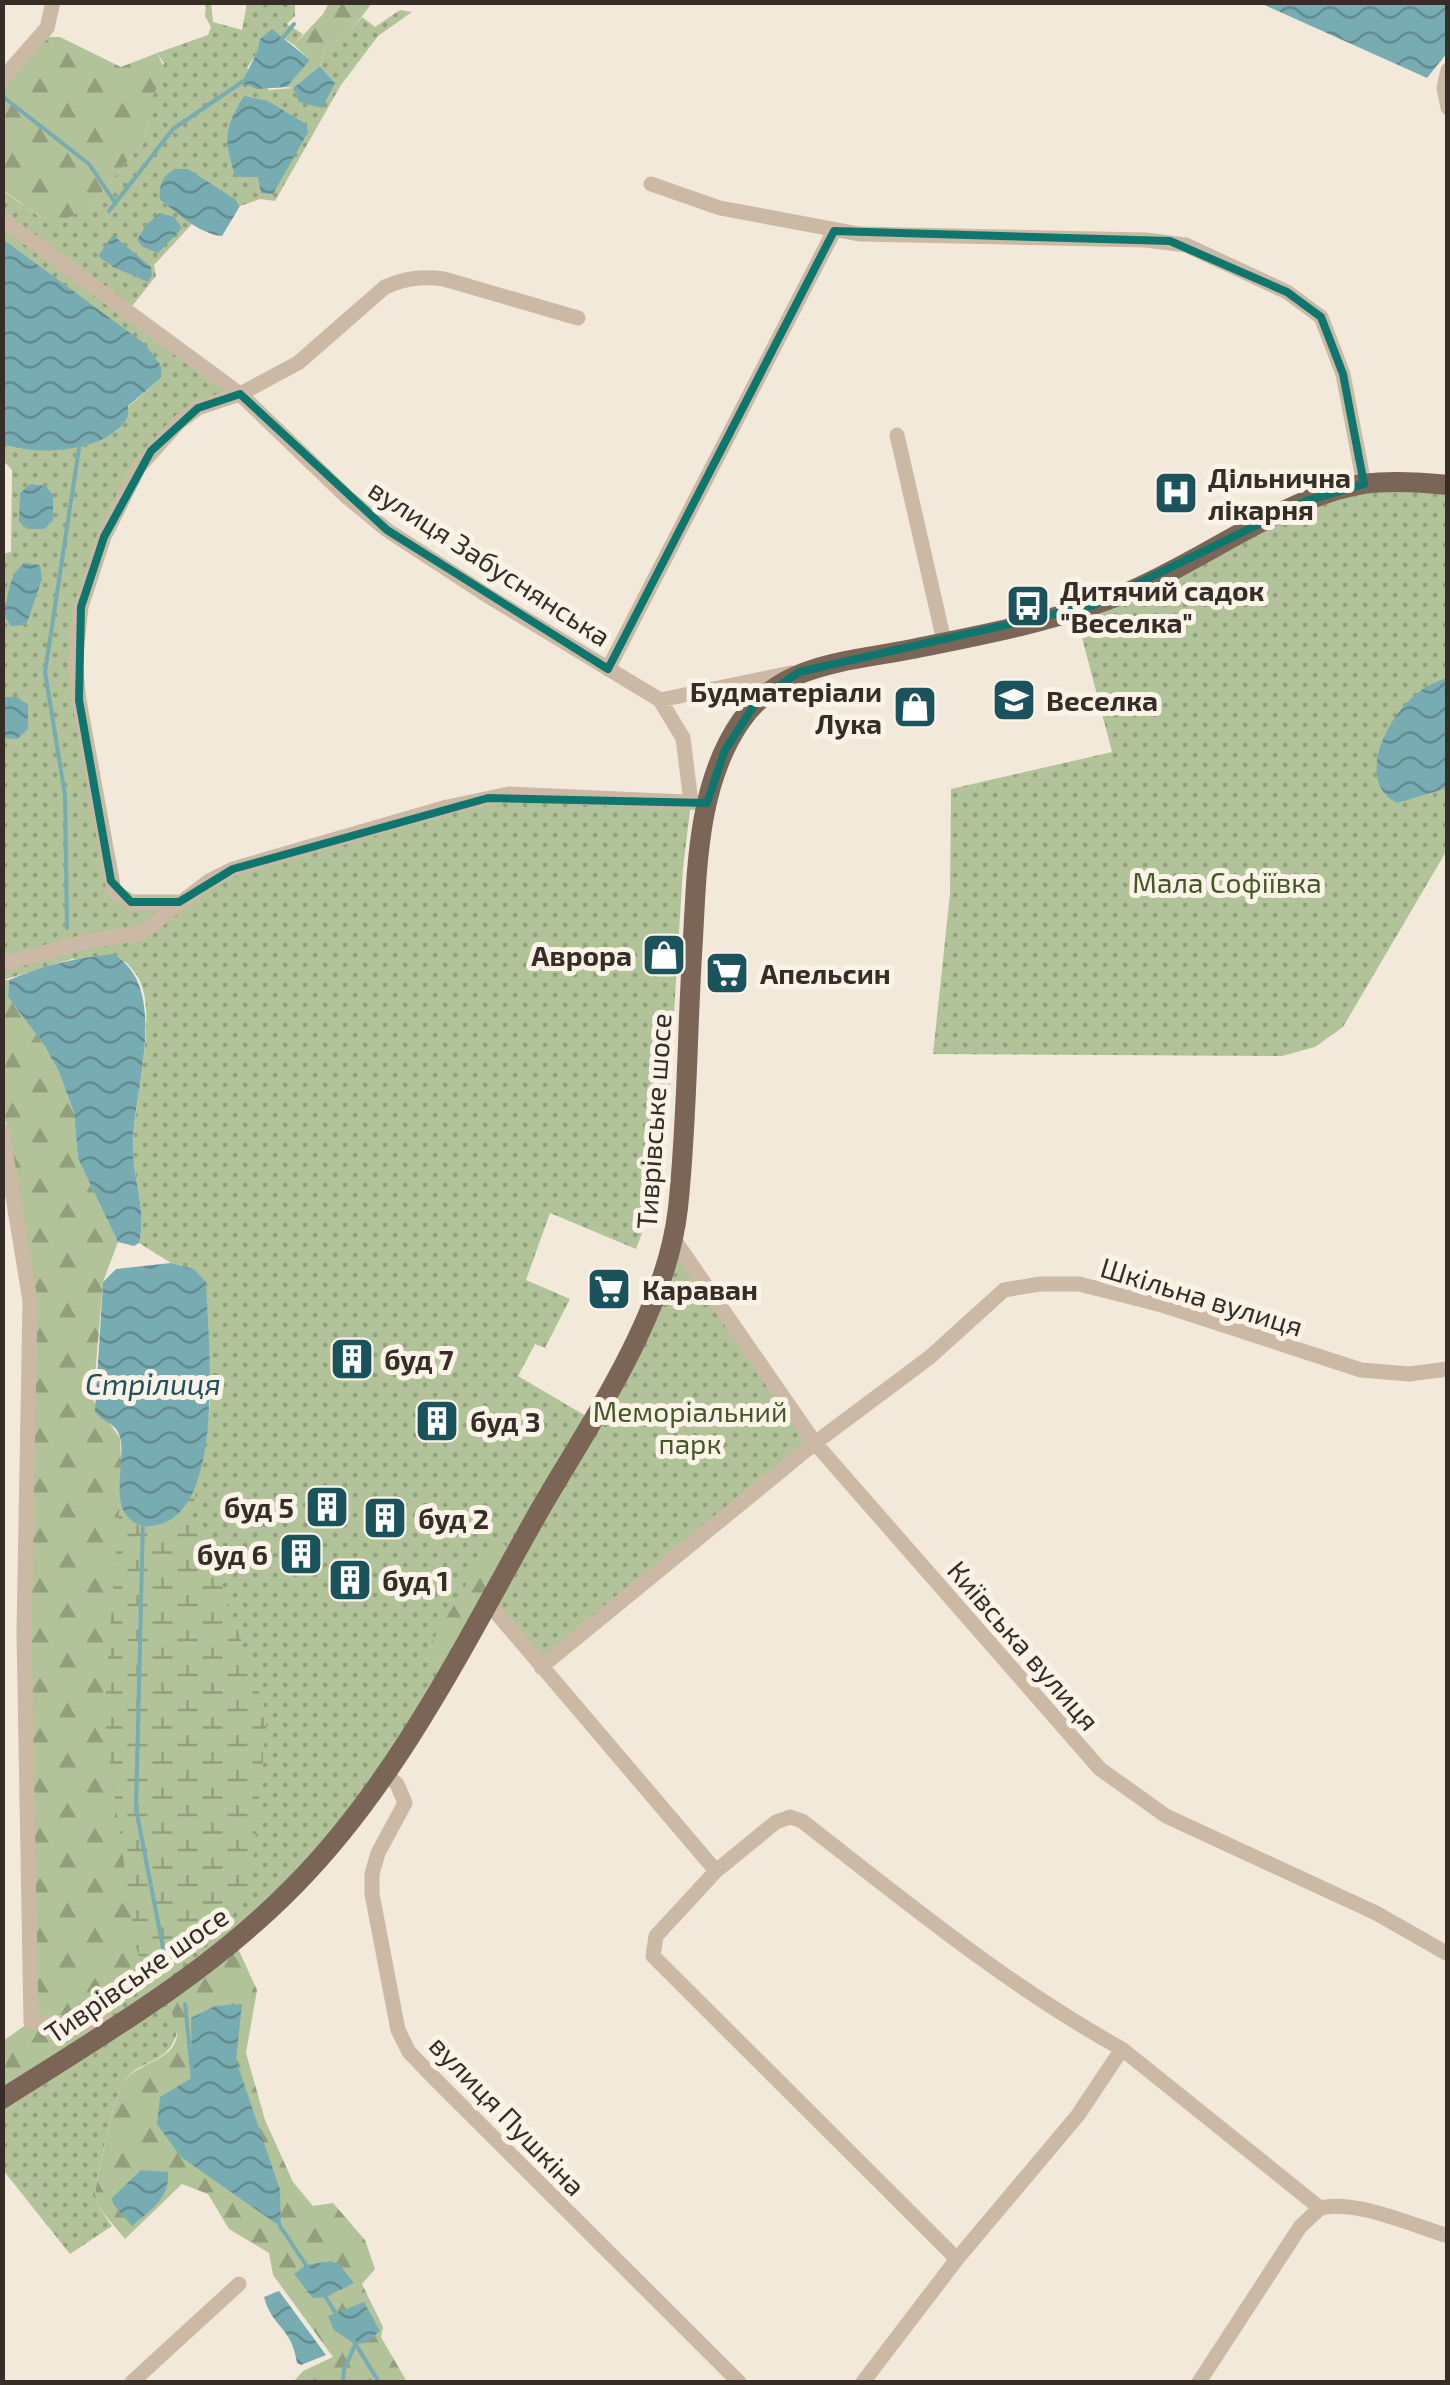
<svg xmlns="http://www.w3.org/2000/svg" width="1450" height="2385" font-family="'Exo 2',sans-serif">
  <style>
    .green { fill: url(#green-dots) }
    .forest { fill: url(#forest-firs) }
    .wetland { fill: url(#wetland-marsh) }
    .water { fill: url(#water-waves) }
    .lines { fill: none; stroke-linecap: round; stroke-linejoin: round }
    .stream { stroke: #77acb2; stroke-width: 4 }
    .minor { stroke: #ccb9a5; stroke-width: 15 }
    .major { stroke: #7a6557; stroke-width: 20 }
    .marked { fill: none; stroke: #0f766e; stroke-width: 8; stroke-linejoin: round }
    .labels { text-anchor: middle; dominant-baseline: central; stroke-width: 10; stroke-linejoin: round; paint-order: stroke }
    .poi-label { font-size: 28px; font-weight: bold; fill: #372d27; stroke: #fbf3e7; text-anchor: start }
    .street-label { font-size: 28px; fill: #372d27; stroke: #fbf3e7 }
    .park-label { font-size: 28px; fill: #435729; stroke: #fbf3e7 }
    .water-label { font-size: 30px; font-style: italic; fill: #1a535c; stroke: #fbf3e7 }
  </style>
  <defs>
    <pattern id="green-dots" width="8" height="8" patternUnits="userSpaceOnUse" patternTransform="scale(2.5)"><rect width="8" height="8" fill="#b2c399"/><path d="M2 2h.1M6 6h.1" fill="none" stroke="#929f7d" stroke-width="1.8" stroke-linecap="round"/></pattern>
    <pattern id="forest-firs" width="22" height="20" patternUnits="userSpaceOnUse" patternTransform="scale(2.5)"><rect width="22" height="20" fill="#b2c399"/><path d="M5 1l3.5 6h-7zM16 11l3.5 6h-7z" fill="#929f7d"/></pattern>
    <pattern id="wetland-marsh" width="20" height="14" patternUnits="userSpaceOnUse" patternTransform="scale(2.5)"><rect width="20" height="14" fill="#b2c399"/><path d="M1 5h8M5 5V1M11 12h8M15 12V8" fill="none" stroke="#929f7d"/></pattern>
    <pattern id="water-waves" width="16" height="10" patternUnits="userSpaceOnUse" patternTransform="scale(2.5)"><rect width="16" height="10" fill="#77acb2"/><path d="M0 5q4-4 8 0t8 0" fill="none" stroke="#628c91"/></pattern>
  </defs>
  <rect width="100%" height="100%" fill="#f3e9da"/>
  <path class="green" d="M206,3H211L213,22L242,30L247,3L295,4V16L287,24L303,34L294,45L272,30L247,68L269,90L293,88L300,102L335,83L320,66L325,48L349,33L362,17L375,27L400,10L412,12L378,36L341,85L275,201L260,199L240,206L236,200H160L192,224L154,265L156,276L129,310L240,394L214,400L162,438L104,537L75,662L121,897L179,902L209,881L470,801L691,802L683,868L664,1175L636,1249L550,1213L526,1280L570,1299L545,1348L535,1344L518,1376L591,1419L673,1238L815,1443L541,1667L488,1603L423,1657L448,1672L385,1774L235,1942L177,2032C169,2067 137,2057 122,2085C111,2107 100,2167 95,2193L99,2208L112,2226L70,2254L3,2170V2099L119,2023C108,2012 96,2005 102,1988L126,1974L174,1518L204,1450L210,1404L194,1269L171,1263L139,1243C147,1213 134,1182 133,1151C132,1105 158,1021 140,981C137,974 131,968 126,962L72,959L3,980L2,554L11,552L12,470L3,460V444C33,457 88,445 117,431L128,407L161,378V366L145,345L3,239L2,190L41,218L91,205L141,145L150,122V101L164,63L157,53L208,35L211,27L205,16Z
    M1447,485V850L1343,1027L1315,1047L1282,1056L933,1054L950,894L951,789L1112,752L1075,611L1321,495Z"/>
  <path class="forest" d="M329,3H372L349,33L325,48L320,66L293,88L287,87L310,60L294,45L323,14Z
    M40,37H60L121,67L157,53L166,71L150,101V122L141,145L91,205L60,223L41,218L3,190L2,79Z
    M2,980H9L8,997L44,1045L59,1072L74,1113L78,1159L118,1242L103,1282L93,1400L120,1438L142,1955L133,1969L102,1988L100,2004L120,2024L3,2099V2041L31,2021L25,1760L35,1301L6,1122H3Z
    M493,1539L516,1552L448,1672L423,1657Z
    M235,1942L257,1990L246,2053L265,2120L293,2182L313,2206L333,2203L365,2240L375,2269L362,2284L383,2327L381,2337L407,2382H293L303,2371L333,2357L273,2275L269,2253L229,2229L208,2194L182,2184L125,2239L99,2208L95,2193C100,2167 111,2107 122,2085C134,2061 178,2062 177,2032C176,2020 169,2005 165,1994Z"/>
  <path class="wetland" d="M204,1450L191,1517L193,1524L205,1536L267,1715L251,1884L249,1894L236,1909L158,1967L140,1959L136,1947L106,1737V1684L121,1484L127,1493Z"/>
  <path class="water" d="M1411,3H1447V53L1427,78L1260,3Z
    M272,29L310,60L287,87L257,89L242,83C248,67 258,56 260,39Z
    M320,66L335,83L322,108L299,102L293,88Z
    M244,96L268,101L306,124L308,132L273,194L261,193L258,177H236C223,141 224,128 244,96Z
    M175,169H188L236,200L240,206L222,236C199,234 178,213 160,200C158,186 163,175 175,169Z
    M160,213L174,217L182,228L158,253L143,247L137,240L146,225Z
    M113,235L151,267L152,276L148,282L113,267L98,256Z
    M3,239L145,344L161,366V378L128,406V416C111,452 36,457 3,444Z
    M31,484L46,486L53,495V520L44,529H28L19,522L20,493Z
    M26,563L40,565L42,579L28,620L25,625L11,626L4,615C8,598 9,570 26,563Z
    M1447,678V788L1397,803C1353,780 1389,713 1419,692C1428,685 1437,681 1447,678Z
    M3,697H17L28,705V729L17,739L3,738Z
    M113,954C173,989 131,1094 133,1151C134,1182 147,1213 139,1243L134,1246L118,1242L78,1159L74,1113L59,1072L44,1045L8,997L9,980C43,965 76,958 113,954Z
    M171,1263L194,1269L206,1282C208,1336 225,1496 166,1522C153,1527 141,1529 130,1519C110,1502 126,1460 120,1437C116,1422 102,1423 95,1411L103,1282L116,1269Z
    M242,2004L236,2060L280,2190L281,2227L181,2157L157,2124L160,2097L192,2078L191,2018L215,2006Z
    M141,2170L168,2172C170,2199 150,2210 132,2226L113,2204L112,2198Z
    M331,2261L339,2264L354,2283L326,2297L313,2298L294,2274L306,2265Z
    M279,2291L326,2355L301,2365L297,2363C292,2327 271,2326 264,2297Z
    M364,2302L380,2331L366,2343L355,2344L334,2330L328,2316Z"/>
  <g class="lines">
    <path class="stream" d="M281,40L294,24
      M2,96L89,164L114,201
      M109,211L173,129L245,80
      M67,928L65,795L45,672L80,442
      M143,1521L136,1809L166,1963
      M185,2004L193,2081
      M280,2226L308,2268
      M323,2293L337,2315
      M353,2340L379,2382
      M343,2382L344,2370L355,2345"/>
    <path class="minor" d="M1448,70L1444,88L1448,108
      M2,79L47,28L53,2
      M651,184L720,208L859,234L1146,240L1186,245L1287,292L1321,317L1343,374L1364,484
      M2,219L240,394L347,497L387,530L488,596L660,700L791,673
      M897,435L944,641
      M608,669L834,231
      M660,700L683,738L691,802
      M179,902H131L114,891L79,700L75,662L81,607L104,537L139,467L178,423L198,408L240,394L298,363L385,287C406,278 422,276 444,279L578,318
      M2,964L84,942L141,933L209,881L233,869L447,807L509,794L707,803
      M2,1130L30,1301L24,1633L31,2022L120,2024
      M673,1238L815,1443L1100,1769L1166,1816L1376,1913L1448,1954
      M488,1603L716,1871
      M541,1667L815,1443L930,1357L1004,1290L1040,1284H1079L1162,1305L1361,1370L1409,1374L1448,1369
      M385,1774L397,1784L405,1803L378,1853L372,1874V1894L398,2030L409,2052L438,2082L739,2382
      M957,2259L653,1956L656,1936L716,1871L776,1822L790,1817L802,1821C905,1901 1008,1986 1122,2049L1320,2208C1355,2199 1412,2225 1448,2236
      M132,2382L239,2284
      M863,2382L957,2259L1078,2115L1122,2049
      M1199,2382L1300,2227L1320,2208"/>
    <path class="major" d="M2,2099C104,2034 209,1973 294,1886C398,1781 466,1641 538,1513C591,1421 666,1315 678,1208C687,1124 687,1039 692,955C697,878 695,787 741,721C782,662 848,662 912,649C982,635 1057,621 1123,594C1198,564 1285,496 1363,484C1391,480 1420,482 1448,485"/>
  </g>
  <path class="marked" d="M834,231L1170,241L1287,292L1321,317L1343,374L1364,484L1306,501L1094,605L799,672L757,701L725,750L707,803L488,798L233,869L179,902H131L111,881L79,700L81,607L104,537L151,451L198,408L240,394L387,530L608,669Z"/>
  <defs>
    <symbol id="hospital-square" viewBox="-11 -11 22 22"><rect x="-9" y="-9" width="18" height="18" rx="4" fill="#1a535c" stroke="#fbf3e7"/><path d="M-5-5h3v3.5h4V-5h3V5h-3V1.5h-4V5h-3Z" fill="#fff"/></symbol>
    <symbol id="bus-square" viewBox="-11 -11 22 22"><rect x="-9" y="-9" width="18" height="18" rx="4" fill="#1a535c" stroke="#fbf3e7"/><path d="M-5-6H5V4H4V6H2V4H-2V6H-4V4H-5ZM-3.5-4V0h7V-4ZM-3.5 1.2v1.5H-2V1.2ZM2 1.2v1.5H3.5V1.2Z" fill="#fff"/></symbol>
    <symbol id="school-square" viewBox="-11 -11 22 22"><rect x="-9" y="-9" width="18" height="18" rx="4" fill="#1a535c" stroke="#fbf3e7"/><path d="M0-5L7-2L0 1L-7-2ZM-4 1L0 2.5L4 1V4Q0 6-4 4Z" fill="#fff"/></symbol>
    <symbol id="shop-square" viewBox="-11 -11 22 22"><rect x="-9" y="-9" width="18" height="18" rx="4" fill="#1a535c" stroke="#fbf3e7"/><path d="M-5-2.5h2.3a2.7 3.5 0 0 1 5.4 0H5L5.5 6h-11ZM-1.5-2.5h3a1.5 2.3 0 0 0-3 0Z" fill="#fff"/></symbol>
    <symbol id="supermarket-square" viewBox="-11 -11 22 22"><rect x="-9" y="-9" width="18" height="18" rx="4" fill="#1a535c" stroke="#fbf3e7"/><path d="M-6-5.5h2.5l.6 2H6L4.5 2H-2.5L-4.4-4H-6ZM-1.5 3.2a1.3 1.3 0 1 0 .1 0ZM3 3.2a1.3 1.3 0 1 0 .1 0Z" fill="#fff"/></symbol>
    <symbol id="building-square" viewBox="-11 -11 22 22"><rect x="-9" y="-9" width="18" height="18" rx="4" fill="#1a535c" stroke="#fbf3e7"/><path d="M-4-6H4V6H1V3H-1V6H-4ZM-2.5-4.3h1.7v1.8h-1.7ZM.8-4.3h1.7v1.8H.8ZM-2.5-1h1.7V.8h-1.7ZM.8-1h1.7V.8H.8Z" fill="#fff"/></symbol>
  </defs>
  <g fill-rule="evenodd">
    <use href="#hospital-square" x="1151" y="468" width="50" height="50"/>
    <use href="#bus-square" x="1003" y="581" width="50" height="50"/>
    <use href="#school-square" x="989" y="675" width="50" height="50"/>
    <use href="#shop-square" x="890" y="682" width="50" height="50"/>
    <use href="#shop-square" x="639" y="930" width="50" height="50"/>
    <use href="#supermarket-square" x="702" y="948" width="50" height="50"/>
    <use href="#supermarket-square" x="584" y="1264" width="50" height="50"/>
    <use href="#building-square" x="327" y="1334" width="50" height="50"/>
    <use href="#building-square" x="412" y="1396" width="50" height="50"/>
    <use href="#building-square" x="302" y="1482" width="50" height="50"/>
    <use href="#building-square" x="360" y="1493" width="50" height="50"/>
    <use href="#building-square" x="276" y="1529" width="50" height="50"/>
    <use href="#building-square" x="325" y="1555" width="50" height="50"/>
  </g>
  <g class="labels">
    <g class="poi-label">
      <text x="1208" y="477">Дільнична<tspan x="1208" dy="32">лікарня</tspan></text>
      <text x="1060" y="590">Дитячий садок<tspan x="1060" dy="32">"Веселка"</tspan></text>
      <text x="882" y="691" text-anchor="end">Будматеріали<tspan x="882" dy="32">Лука</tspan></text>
      <text x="1046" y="700">Веселка</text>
      <text x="632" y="955" text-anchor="end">Аврора</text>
      <text x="760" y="973">Апельсин</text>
      <text x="642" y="1289">Караван</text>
      <text x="384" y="1359">буд 7</text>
      <text x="470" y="1421">буд 3</text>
      <text x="294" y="1507" text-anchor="end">буд 5</text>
      <text x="418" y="1518">буд 2</text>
      <text x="268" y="1554" text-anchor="end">буд 6</text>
      <text x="382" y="1580">буд 1</text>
    </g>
    <g class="street-label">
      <text transform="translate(490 562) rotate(33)">вулиця Забуснянська</text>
      <text transform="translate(653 1121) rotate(-86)">Тиврівське шосе</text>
      <text transform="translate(1202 1296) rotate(17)">Шкільна вулиця</text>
      <text transform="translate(1024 1645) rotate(49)">Київська вулиця</text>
      <text transform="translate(136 1974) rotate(-35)">Тиврівське шосе</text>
      <text transform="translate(508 2115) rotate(46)">вулиця Пушкіна</text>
    </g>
    <g class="park-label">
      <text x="1227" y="882">Мала Софіївка</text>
      <text x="690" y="1411">Меморіальний<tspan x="690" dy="32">парк</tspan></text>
    </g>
    <g class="water-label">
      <text x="153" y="1383">Стрілиця</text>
    </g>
  </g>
  <rect width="1450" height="2385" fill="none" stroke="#372d27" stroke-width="10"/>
</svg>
